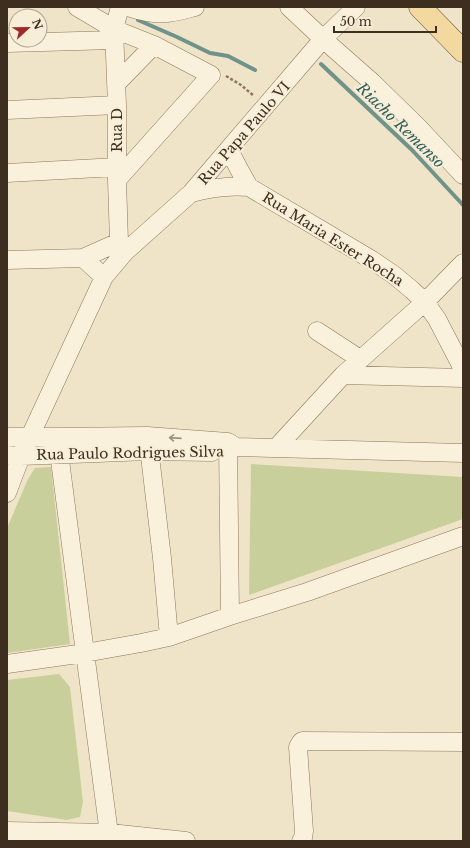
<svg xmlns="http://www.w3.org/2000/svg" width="470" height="848" font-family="'Libre Baskerville',serif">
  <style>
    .green { fill: #c9cf9b }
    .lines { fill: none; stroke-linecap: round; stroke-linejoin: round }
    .stream { stroke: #6f938a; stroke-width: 4 }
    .minor-casing { stroke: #8d765c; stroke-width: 19 }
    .major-casing { stroke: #5b4430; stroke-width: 23 }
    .path { stroke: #8d765c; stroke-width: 2.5; stroke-dasharray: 3 2; stroke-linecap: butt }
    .minor { stroke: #faf1dc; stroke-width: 18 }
    .major { stroke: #f3d9a0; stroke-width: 22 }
    .oneway { stroke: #9c907e }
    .labels { text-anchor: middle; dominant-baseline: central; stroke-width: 4; stroke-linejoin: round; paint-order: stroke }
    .street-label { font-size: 14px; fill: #3d2e20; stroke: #f7eed8 }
    .water-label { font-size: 15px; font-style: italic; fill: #2f5d5a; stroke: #f7eed8 }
  </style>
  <rect width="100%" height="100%" fill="#f0e4c8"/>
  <path class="green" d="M251,464L463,477V519L249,595Z
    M51,467L70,644L7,653V528L28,479L35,468Z
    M59,674L70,687L83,802L80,817L67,820L7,811V680Z"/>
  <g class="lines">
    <path class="stream" d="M138,20L177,37L210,53L228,56L255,70
      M321,64L412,150L463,205"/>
    <defs>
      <path id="minor" d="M77,7L114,29L154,45L211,75L117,180
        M120,7L114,29L117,105V180L119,242L125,252
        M128,7C134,9 140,11 147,12C164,16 179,11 195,7
        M289,7L323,39L373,83L418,127L463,175
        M7,43L114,40
        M116,84L154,45
        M7,110L117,105
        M229,150L240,171L249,187L372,260L394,275L412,290L425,302L437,319L463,369
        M7,173L117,167
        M191,193C210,188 229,185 249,187
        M83,258L119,242
        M7,260L83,258L104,277
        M317,331L360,359
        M343,375L463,378
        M7,437H57L147,436L228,442L236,447L463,453
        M57,437L85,653L110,841
        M148,439L162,558L169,637
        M228,442L230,616
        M276,448L343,375L425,302L463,263
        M7,455L21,456L148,451L212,452
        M7,493L21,456L104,277L125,252L191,193L323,39L356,7
        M7,664L85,653L141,643L169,637L230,616L307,592L463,536
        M7,831L110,833L186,841
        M301,841L303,838L304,831L298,747L301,742L302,741L463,742"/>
      <path id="major" d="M420,7L463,51"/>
    </defs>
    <use href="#minor" class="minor-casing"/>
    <use href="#major" class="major-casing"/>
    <path class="path" d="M226,76L241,85L254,96"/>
    <use href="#minor" class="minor"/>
    <use href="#major" class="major"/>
  </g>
  <defs><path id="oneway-shaft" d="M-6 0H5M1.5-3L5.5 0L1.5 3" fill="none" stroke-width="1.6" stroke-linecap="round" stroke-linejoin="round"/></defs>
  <use class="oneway" href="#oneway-shaft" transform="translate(175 438) rotate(-176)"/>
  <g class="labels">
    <g class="street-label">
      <text transform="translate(117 130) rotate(-90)">Rua D</text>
      <text transform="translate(244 133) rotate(-49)">Rua Papa Paulo VI</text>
      <text transform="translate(333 239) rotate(32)">Rua Maria Ester Rocha</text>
      <text transform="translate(130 453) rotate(-1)">Rua Paulo Rodrigues Silva</text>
    </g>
    <g class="water-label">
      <text transform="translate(401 125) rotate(44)">Riacho Remanso</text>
    </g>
  </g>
  <rect width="470" height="848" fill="none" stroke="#3d2e20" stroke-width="16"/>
  <g transform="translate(28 28) rotate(68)"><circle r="19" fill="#f7eed8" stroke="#ada18e"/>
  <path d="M0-3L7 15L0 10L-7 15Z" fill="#9e2a2b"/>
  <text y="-6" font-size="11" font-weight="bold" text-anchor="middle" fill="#3d2e20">N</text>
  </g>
  <path d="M334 26v6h102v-6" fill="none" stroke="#3d2e20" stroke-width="2"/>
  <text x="340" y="26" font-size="12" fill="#3d2e20" stroke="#f7eed8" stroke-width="3" paint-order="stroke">50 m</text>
</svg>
